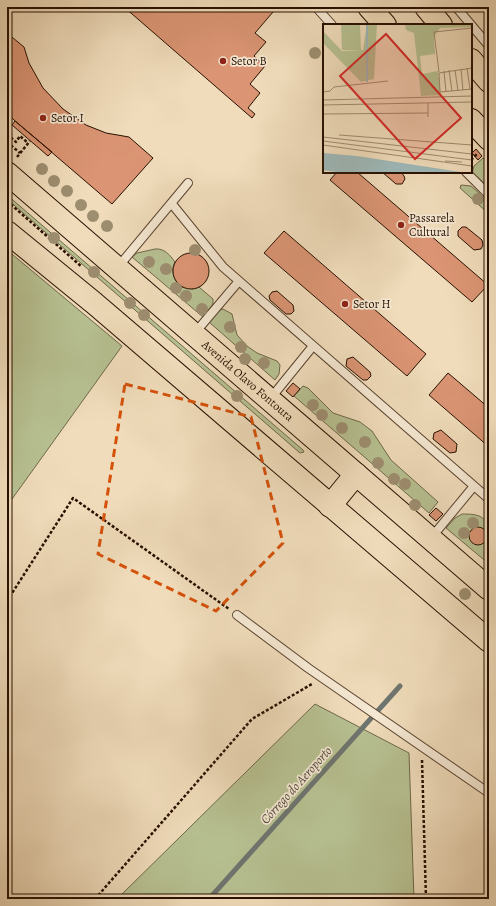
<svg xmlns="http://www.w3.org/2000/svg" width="496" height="906" font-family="Alegreya,serif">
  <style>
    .green { fill: #b7c192; stroke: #6f6849 }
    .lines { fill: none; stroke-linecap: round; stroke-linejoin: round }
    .stream { stroke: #6e7570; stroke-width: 5 }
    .building { fill: #db9574; stroke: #271000 }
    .lane-casing { stroke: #59432f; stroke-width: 10 }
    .primary-casing { stroke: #271000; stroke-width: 24 }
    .highway-casing { stroke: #271000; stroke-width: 24 }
    .path { stroke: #271000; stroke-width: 2.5; stroke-dasharray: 3 2; stroke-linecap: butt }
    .lane { stroke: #f5e8d3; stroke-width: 8 }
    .primary { stroke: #f0dcbb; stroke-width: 22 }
    .highway { stroke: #f0dcbb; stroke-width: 22 }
    .tree { fill: #9d8e70 }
    .marked { fill: none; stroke: #d5520b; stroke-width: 3; stroke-dasharray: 8 5; stroke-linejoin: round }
    .poi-dot { fill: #8f2418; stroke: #f5e8d3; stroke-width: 1.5 }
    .labels { text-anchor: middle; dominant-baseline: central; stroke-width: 3.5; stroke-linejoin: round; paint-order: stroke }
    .poi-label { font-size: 12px; fill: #271000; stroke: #f5e8d3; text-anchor: start }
    .street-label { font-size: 12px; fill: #271000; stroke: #f5e8d3 }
    .water-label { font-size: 13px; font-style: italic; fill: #514b41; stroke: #f5e8d3 }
    .inset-river { fill: none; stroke: #9eb9ba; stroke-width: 2 }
    .inset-road { fill: none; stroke: #a08a70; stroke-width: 1 }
    .view { fill: #d62828; fill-opacity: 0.15; stroke: #d62828; stroke-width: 2 }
    .inset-edge { fill: none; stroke: #271000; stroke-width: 2 }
  </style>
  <rect width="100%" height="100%" fill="#f0dcbb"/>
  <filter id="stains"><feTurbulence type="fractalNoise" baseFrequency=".005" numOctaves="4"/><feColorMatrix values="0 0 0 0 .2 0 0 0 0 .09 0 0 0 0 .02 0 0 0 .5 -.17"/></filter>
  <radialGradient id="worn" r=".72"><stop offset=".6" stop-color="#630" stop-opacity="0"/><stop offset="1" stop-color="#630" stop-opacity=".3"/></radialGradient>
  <path class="green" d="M483,158L489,164V187L472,173L474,166Z
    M461,185L471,186L489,202V214L460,188Z
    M7,195L303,450L304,452L300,453L7,199Z
    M155,249C164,248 170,255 175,262C170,271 174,280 181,287L193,289L199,287L213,299V304L203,317L132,257L137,253Z
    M7,250L122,346L7,506Z
    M223,309L232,314L237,335L247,346L257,353L277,361L280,365L279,374L275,380L209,322L220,310Z
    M303,386L308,388L333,413L360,422L372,431L391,460L438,502L429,513L294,396Z
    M462,514C468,514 476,514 481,517C494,525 489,552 489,564L446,528L455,518Z
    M315,704L409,753L414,899H117Z"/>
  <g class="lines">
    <path class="stream" d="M209,899L400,686"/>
  </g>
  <path class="building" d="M124,7H268L273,12L255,33L266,42L254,56L265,66L250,84L260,93L248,108L255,114L252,118Z
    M7,33L24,47L29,63L43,88L63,109L86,125L106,133L129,137L153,158L112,204L7,114Z
    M15,121L52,152L48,156L12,125Z
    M476,149L482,156L478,160L472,153Z
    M337,172H357L488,285L472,302L330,180Z
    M382,172H401L404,176L405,179L402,184H396Z
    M462,227H466L482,240L483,245L481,249L474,250L458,236V231Z
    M284,231L426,354L407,376L264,253Z
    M173 271a18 18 0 1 1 36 0a18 18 0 1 1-36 0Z
    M277,291L293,305L294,311L291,314H286L270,300L269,296L272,292Z
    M353,357L370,372L371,376L367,380H363L346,366L347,359Z
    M448,373L489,408V447L429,395Z
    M293,383L300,389L293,397L286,391Z
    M441,430L457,444L456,452L450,453L433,439L434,433Z
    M436,508L443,514L436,521L429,515Z
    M469 536a9 9 0 1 1 18 0a9 9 0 1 1-18 0Z"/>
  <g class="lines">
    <defs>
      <path id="lane" d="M316,7L332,25
        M456,7L489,46
        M466,172L489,195
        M172,204L223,267L489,499
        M118,267L188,183
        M194,334L239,281
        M270,399L313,346
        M431,538L474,486
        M237,615L308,668L489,793"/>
      <g id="primary">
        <path id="s1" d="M7,173L489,589"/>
        <path d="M7,232L94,303L489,641"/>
        <path d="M330,506L356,474"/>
      </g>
      <path id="highway" d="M369,7L385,25
        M426,7L441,25
        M471,60L489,81
        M471,120L489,139"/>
    </defs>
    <use href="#lane" class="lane-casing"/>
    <use href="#primary" class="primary-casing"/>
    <use href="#highway" class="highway-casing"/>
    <path class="path" d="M7,134L16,142L20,136L28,143
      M7,142L20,153
      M17,157L30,141
      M471,160L478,153
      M7,201L82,267
      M7,601L73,498L229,609
      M422,760L426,899
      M95,899L252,719L312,684"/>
    <use href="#lane" class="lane"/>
    <use href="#primary" class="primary"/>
    <use href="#highway" class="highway"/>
  </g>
  <g class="tree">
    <circle cx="315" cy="53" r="6"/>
    <circle cx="42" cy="169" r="6"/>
    <circle cx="54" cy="181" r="6"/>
    <circle cx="67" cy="191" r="6"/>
    <circle cx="478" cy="199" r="6"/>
    <circle cx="81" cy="205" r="6"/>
    <circle cx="93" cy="216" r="6"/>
    <circle cx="107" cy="226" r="6"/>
    <circle cx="54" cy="238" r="6"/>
    <circle cx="195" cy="250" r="6"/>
    <circle cx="149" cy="262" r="6"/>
    <circle cx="166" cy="269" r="6"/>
    <circle cx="94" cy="272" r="6"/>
    <circle cx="176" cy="288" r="6"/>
    <circle cx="186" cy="296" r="6"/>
    <circle cx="130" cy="303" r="6"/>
    <circle cx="202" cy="309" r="6"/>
    <circle cx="144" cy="315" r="6"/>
    <circle cx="230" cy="327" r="6"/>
    <circle cx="241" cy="347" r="6"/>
    <circle cx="245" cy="359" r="6"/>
    <circle cx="264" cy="363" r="6"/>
    <circle cx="237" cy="396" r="6"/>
    <circle cx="313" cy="405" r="6"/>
    <circle cx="322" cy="415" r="6"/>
    <circle cx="342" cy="428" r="6"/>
    <circle cx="365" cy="442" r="6"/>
    <circle cx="378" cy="463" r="6"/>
    <circle cx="394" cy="479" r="6"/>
    <circle cx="405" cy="484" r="6"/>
    <circle cx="415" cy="505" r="6"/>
    <circle cx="473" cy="523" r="6"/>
    <circle cx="464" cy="533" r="6"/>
    <circle cx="465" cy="594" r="6"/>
  </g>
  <path class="marked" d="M125,384L251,417L283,543L216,611L98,554Z"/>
  <g class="poi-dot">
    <circle cx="223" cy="61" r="4"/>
    <circle cx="43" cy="118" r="4"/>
    <circle cx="401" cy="225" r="4"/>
    <circle cx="345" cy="304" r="4"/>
  </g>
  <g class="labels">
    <g class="poi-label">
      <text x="231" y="61">Setor B</text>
      <text x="51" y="118">Setor I</text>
      <text x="409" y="218">Passarela<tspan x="409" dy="14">Cultural</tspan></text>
      <text x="353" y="304">Setor H</text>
    </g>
    <g class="street-label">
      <text stroke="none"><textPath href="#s1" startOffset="318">Avenida Olavo Fontoura</textPath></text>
    </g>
    <g class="water-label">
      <text transform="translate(296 785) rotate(-48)">Córrego do Aeroporto</text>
    </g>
  </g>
  <g transform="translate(323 24)">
    <rect width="149" height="149" fill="#f0dcbb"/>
    <path d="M18,0H37L38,26H19ZM44,0H54L51,55L38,58L0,19V7L19,27L40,26ZM82,0H149V3L117,4L111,13L112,30L97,32L99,50L115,47L118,71L98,72L91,9L83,6Z" fill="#b7c192"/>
    <path d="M0,129L34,132L144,149L13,148L0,146Z" fill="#9eb9ba"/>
    <path class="inset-river" d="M44,0V58"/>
    <path class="inset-road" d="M144,44L147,65M149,44L116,49L117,68L149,65M138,45L140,66M126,46L129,67M132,46L135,67M121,47L123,68M116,48L111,8L149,4M0,68L7,67L11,63L65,57M0,76L149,72M105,79V93M0,81L149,78M0,90L105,89M16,111L149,121M0,113L149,130M0,117L149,136M0,121L149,142M122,137L139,138"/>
    <path class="view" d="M63,10L138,94L92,135L17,52Z"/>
    <rect width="149" height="149" class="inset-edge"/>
  </g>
  <rect width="496" height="906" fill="none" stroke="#f0dcbb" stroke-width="24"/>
  <rect x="8" y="8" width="480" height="890" fill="none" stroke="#271000" stroke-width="2"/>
  <rect x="12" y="12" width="472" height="882" fill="none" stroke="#271000"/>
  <rect width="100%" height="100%" filter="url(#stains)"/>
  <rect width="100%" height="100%" fill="url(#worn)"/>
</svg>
